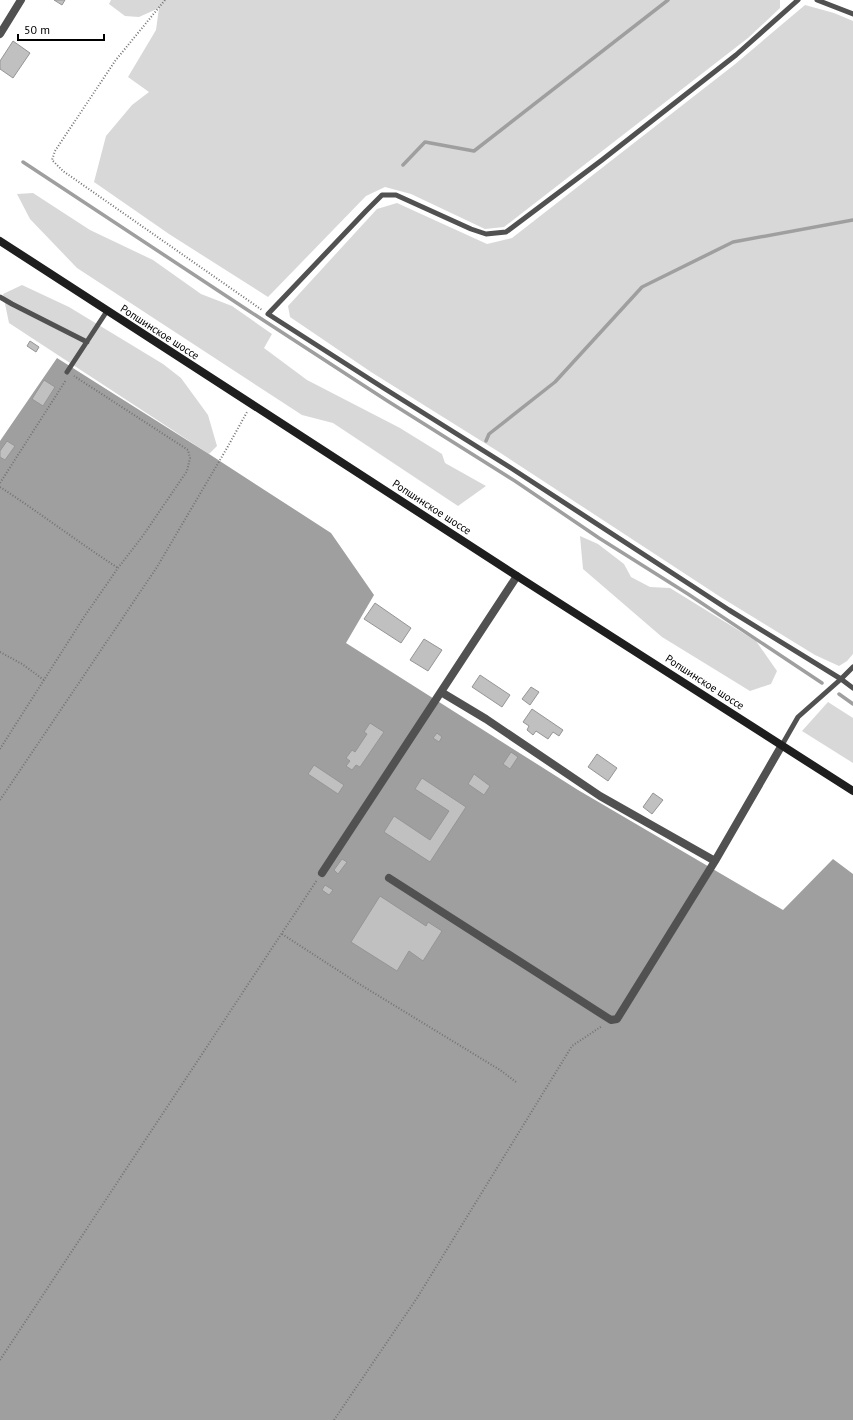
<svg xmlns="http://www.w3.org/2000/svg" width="853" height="1420" font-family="'PT Sans',sans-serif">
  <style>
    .green { fill: #d8d8d8 }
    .water { fill: #9f9f9f }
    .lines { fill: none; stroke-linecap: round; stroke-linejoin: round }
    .stream { stroke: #9f9f9f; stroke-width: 3.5 }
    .building { fill: #c0c0c0; stroke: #959595 }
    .path { stroke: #737373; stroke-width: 2; stroke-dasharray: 1 2; stroke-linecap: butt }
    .service { stroke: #515151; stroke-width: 5 }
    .minor { stroke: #515151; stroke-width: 8 }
    .secondary { stroke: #1e1e1e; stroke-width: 8 }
    .labels { text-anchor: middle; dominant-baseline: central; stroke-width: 3; stroke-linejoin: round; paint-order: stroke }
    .street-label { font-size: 11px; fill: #000; stroke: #fff }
  </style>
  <rect width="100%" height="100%" fill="#fff"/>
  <path class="green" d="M111,0H780V8L748,38L504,227L485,229L411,194L385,187L366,196L268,297L169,234L94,182L106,136L132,105L149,92L128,77L156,30L159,8L139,17L125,16L109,4Z
    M805,5L834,13L853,21V654L847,661L839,666L815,655L722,598L499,452L371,372L290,317L288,306L377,209L397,203L487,244L512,238L734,65Z
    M33,193L90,230L153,260L201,294L232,306L272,334L264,348L307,380L400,428L442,454L445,463L486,486L458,506L333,423L302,415L77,268L30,219L17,194Z
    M22,285L69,307L163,364L181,378L208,415L217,446L209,454L9,323L3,294Z
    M580,536L598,544L624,564L631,577L650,587L670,588L756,641L777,671L771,684L750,691L662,637L583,569Z
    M828,702L853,718V763L802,731Z"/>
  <path class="water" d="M57,358L209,454L331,533L374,595L346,643L578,790L783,910L833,859L853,874V1420H0V441Z"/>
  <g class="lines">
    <path class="stream" d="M23,162L246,309L386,400L515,481L599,538L688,594L822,683
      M403,165L425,142L474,151L668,0
      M486,441L489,434L555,382L642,287L733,242L853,220
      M839,694L853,704"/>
  </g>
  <path class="building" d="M54,0H65L62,5Z
    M13,41L30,53L13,78L0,69V61Z
    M30,341L39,347L36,352L27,346Z
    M44,380L55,387L43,406L32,399Z
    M7,441L15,446L5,460L0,457V451Z
    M375,603L411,628L401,643L364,619Z
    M424,639L442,650L428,671L410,660Z
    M480,675L510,695L502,707L472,687Z
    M531,687L539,692L530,705L522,699Z
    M532,709L563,730L559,736L553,732L548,739L536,731L533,735L527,730L529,726L523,722Z
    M370,723L384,732L360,767L356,765L352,770L346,766L350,761L346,758L352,750L355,752L367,734L364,732Z
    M437,733L442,737L439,742L433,738Z
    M511,752L518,757L510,769L503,764Z
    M597,754L617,768L608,781L588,767Z
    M314,765L344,785L338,794L308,774Z
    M474,774L490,786L484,795L468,784Z
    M422,778L466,807L430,862L384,832L394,816L430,840L449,811L415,789Z
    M653,793L663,800L652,814L643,807Z
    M342,859L347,862L338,874L334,870Z
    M325,885L333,890L329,895L322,890Z
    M380,896L426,926L428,922L442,931L423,961L409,951L397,971L351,942Z"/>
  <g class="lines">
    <path class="path" d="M165,0L115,61L55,151L52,160L63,171L262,310
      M0,483L66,380
      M0,487C40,513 78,542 118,568
      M0,652L22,664L44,680
      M0,749L84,617L118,568L142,537L187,471L190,458L188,450L74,376
      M0,800L157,567L227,448L247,412
      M282,934L356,982L500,1070L516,1082
      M0,1360L317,880
      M334,1420L417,1298L572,1046L602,1026"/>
    <path class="service" d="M798,0L736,55L602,160L506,232L486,234L471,229L396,195H382L366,211L268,314L382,387L511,468L729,610L841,679L853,688
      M817,0L853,14
      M0,297L12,304L87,342
      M67,372L107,311
      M782,745L798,717L841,679L853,667"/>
    <path class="minor" d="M0,34L21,0
      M441,692L486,719L600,796L715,861
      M322,873L517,576
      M389,878L611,1020L617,1019L715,861L782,745"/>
    <path class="secondary" d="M0,241L517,576L853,791"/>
  </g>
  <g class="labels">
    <g class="street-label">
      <text transform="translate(160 332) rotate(33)">Ропшинское шоссе</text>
      <text transform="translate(432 507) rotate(33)">Ропшинское шоссе</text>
      <text transform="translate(705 682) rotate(33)">Ропшинское шоссе</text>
    </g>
  </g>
  <path d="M18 34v6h86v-6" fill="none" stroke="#000000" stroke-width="2"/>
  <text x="24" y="34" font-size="12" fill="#000000" stroke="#ffffff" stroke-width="3" paint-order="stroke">50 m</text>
</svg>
